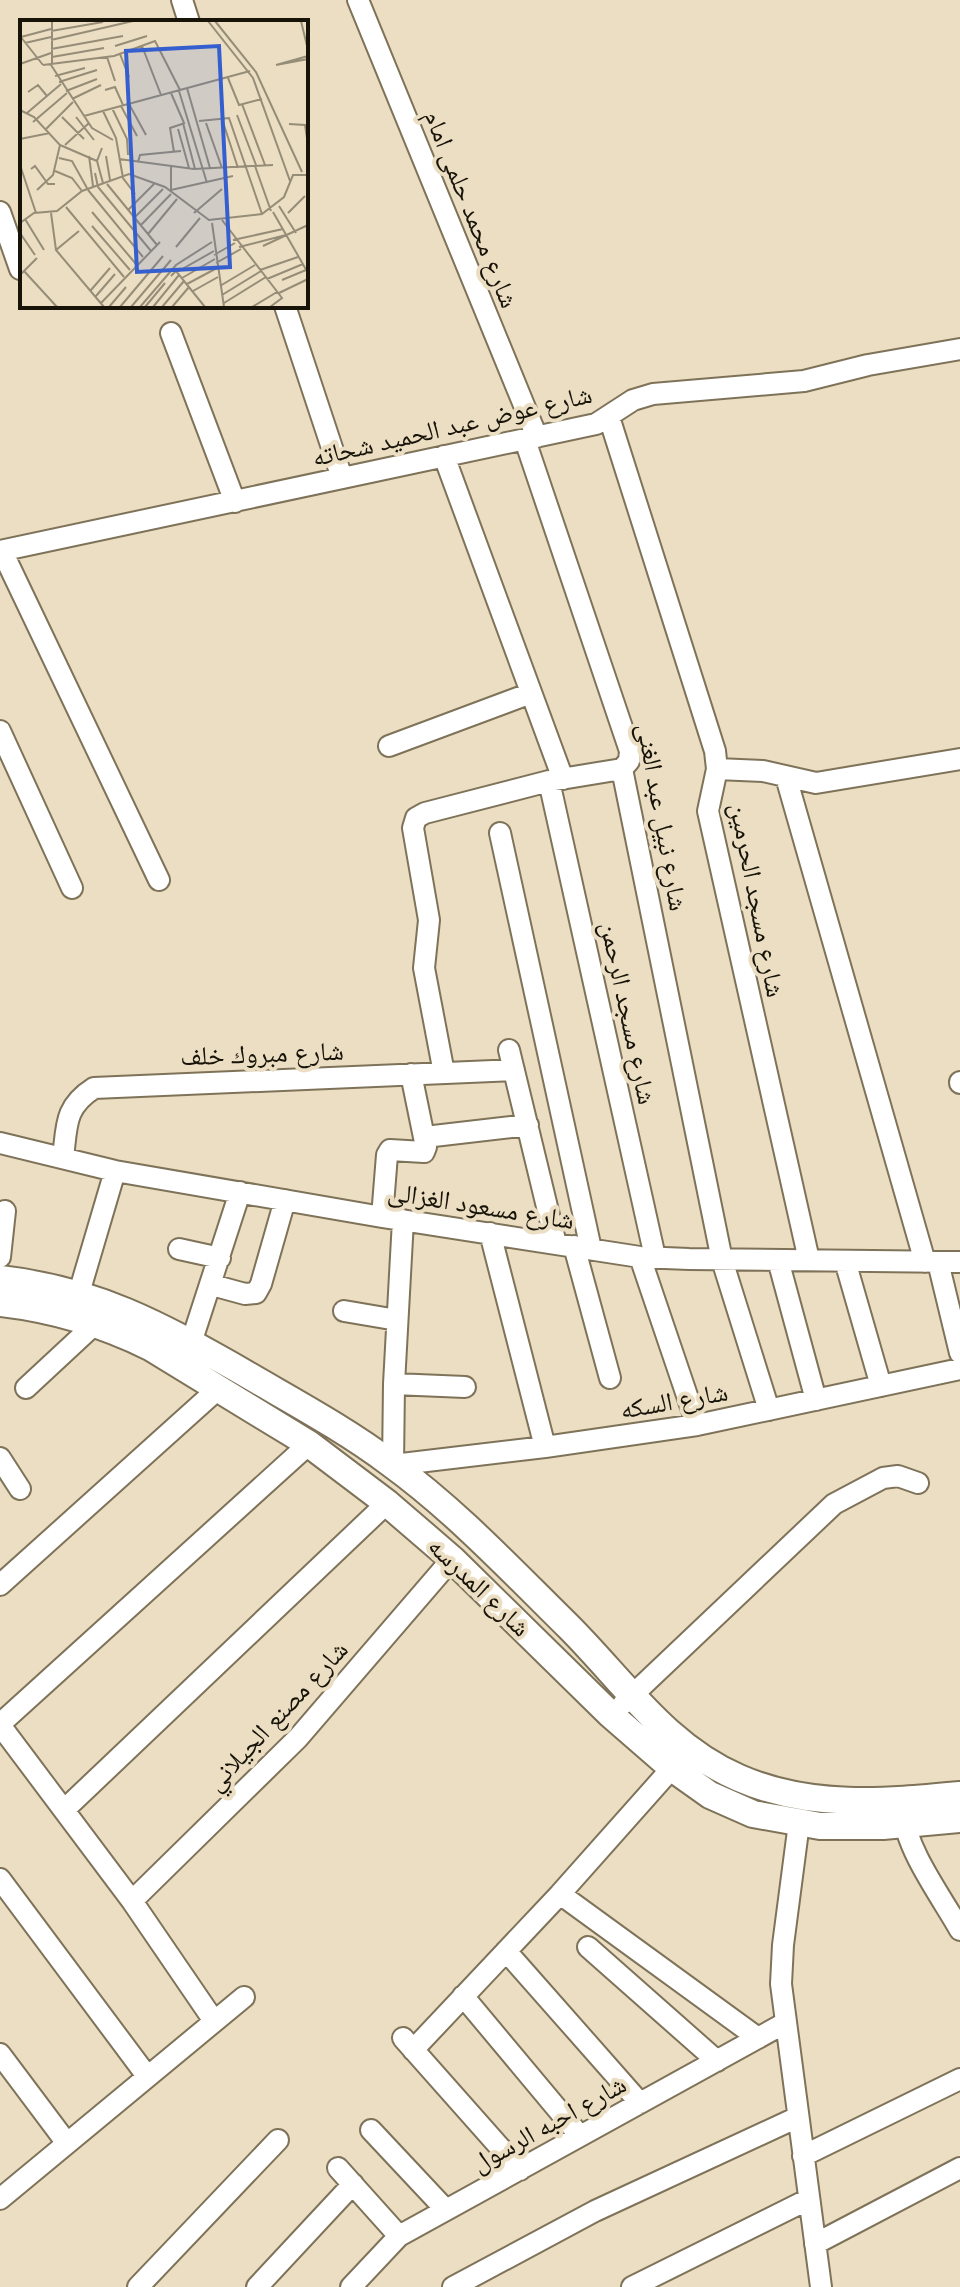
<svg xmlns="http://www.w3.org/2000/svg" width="960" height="2287" font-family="'Nunito Sans','Noto Naskh Arabic',sans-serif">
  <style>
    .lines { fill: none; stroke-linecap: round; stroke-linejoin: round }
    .minor-casing { stroke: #7e7259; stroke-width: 24 }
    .tertiary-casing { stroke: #7e7259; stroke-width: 30 }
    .minor { stroke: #fff; stroke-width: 20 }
    .tertiary { stroke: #fff; stroke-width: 26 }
    .labels { text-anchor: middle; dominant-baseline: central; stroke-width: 8; stroke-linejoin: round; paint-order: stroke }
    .street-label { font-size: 26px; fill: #171309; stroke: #ebdec2 }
    .inset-road { fill: none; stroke: #968d78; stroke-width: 2 }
    .view { fill: #355ece; fill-opacity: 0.15; stroke: #355ece; stroke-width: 4 }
    .inset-edge { fill: none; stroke: #171309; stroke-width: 4 }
  </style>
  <rect width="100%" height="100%" fill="#ebdec2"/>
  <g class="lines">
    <defs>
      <path id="minor" d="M182,0L189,22
        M358,0L537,437
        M0,212L20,269
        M285,306L342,478
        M171,333L235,502
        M609,417L715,751L717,769L708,811L809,1260
        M525,440L630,751L629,761L622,769L722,1260L769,1410
        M444,456L563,779
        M0,551L596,424L633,400L653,394L804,381L868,365L960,349
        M2,551L159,880
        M0,731L72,888
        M389,746L531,693
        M717,769L763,771L816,783L960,759
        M786,777L925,1262
        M549,781L655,1257
        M500,833L591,1249
        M509,1050L556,1244
        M444,1073L424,968L429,920L413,828L416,818L425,813L549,781L622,769
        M960,1082V1083
        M425,1137L528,1125
        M0,1143L115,1171L382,1217L640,1257L689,1259L960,1262
        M63,1158C67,1126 64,1107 94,1088L514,1070
        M382,1217L387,1155L390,1150L424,1152L426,1147L411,1074
        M403,1220L394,1384L393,1465L545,1447L697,1425L960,1369
        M490,1233L545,1447
        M574,1246L610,1378
        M179,1249L220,1258
        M0,1257L5,1211
        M640,1257L697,1425
        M778,1260L816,1400
        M845,1261L881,1386
        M938,1262L960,1353
        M212,1285L245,1294L256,1293L261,1284L285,1200
        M79,1293L115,1171
        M344,1311L397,1320
        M191,1343L240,1192
        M394,1384L465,1387
        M26,1388L96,1323
        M0,1458L20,1489
        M0,1585L219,1388
        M623,1704L834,1504L883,1478L898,1476L918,1483
        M0,1724L309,1444
        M0,1725L132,1901L214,2021
        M64,1810L387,1503
        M903,1812C906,1850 941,1896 960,1930
        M799,1823L783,1945L781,1984L821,2287
        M0,1879L147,2076
        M560,1894L758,2038
        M132,1901L298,1738L452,1559
        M588,1947L717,2061
        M506,1951L640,2103
        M463,1996L580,2136
        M403,2038L520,2170
        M413,2050L560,1894L672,1768
        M0,2054L66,2142
        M371,2130L446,2210
        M803,2156L960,2079
        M338,2168L399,2236
        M0,2199L244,1997
        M815,2244L960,2168
        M138,2287L278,2140
        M257,2287L353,2184
        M351,2287L399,2236L785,2023
        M453,2287L595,2211L798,2117
        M632,2287L809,2199"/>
      <path id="tertiary" d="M0,1279C97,1290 158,1324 241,1371C292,1401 343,1428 390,1463C455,1510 512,1571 569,1627C623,1681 666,1747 739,1778C810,1809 885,1802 960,1795
        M0,1303C53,1309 101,1323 150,1347L309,1444L387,1503L452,1559L611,1715L672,1768L710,1795L753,1814L820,1826H883L960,1819"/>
    </defs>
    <use href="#minor" class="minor-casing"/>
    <use href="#tertiary" class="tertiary-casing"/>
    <use href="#minor" class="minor"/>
    <use href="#tertiary" class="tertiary"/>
  </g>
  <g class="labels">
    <g class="street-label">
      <text transform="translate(471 209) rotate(68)">شارع محمد حلمى امام</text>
      <text transform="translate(452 426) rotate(-13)">شارع عوض عبد الحميد شحاته</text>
      <text transform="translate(662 817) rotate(80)">شارع نبيل عبد الغنى</text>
      <text transform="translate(757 900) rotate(79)">شارع مسجد الحرمين</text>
      <text transform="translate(628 1013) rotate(78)">شارع مسجد الرحمن</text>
      <text transform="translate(262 1054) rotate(-2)">شارع مبروك خلف</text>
      <text transform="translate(481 1206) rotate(9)">شارع مسعود الغزالى</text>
      <text transform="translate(674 1401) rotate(-10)">شارع السكه</text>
      <text transform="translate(479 1587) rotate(44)">شارع المدرسه</text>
      <text transform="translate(277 1716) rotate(-47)">شارع مصنع الجيلاني</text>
      <text transform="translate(549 2124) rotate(-29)">شارع احبه الرسول</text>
    </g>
  </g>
  <g transform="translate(20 20)">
    <rect width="288" height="288" fill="#ebdec2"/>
    <path class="inset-road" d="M32,1V45M188,1L233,58L270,161M195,1L236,52L282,152M281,1L288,30M31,11L83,2M0,16L23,45M1,17L31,9M31,20L113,1M5,23L31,17M95,26L127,16M122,26L141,75M31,29L103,16M100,34L109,57M288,36L256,45L288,39M32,37L84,28M87,37L95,61M0,44L31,33M23,45L94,36L135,21L160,70M31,45L72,108L93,120M35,56L65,48M208,58L219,85L242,79M39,62L77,50M167,68L190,148M85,70L95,67L103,85M46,71L77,59M159,71L187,163M8,72L18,65L27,76M151,73L164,103M52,79L81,65M109,84L126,115M222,84L245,145M101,86L117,116M92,88L107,119L108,135M0,90L14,97L40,125L33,155L17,170M83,91L96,118L103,158L115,174M7,93L41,64M217,95L236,145M64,96L230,51M42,97L64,119M56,97L74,120M202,99L218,148M179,101L209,98L242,194M13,102L47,73M163,103L175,149M186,103L202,148M269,104L285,105L287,118M26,109L53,82M158,109L169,148M0,119L30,113M40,125L77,141M45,125L69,103M82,128L77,141L83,163M154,132L150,108L165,103M69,136L73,166M86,136L90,160M39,138L52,141L67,168M99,139L174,149L253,145M118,142L120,135L161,131M0,145L16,193M151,146V170L213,156M235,146L251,191M11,149L15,146L28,164H35M35,151L52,158L62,171M75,153L78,167L131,231M87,164L137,225M68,170L123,237M259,186L276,213M46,187L104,257M108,190L134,164M72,192L116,244M253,192L288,253M31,193L36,230L84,287M174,193L202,169M268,193L285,176M115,197L143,169M5,199L24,230M202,200L262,278L250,287M0,203L14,193L37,191L62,171L109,154L145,167L189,200L242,194L264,177L273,155H288M192,203L204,287M121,205L151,174M72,206L110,250M0,213L15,235M128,214L157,179M213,220L263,209M243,226L288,205M156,227L180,198M219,227L266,215M36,230L59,211M194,235L215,223M196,243L221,229M240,250L278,237M4,251L37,287M157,252L194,231M0,255L17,238M151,256L156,251L185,287M162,258L195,239M247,259L283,244M262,260L286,250M167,264L197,248M200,266L235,245M71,270L90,248M173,271L198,257M259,273L288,259M202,275L241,251M76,276L95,254M81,283L140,222M204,283L246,257M89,287L106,267M100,287L143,236M111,287L151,240M120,287L156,245L192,222M125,287L145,263M133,287L159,255M142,287L164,261M152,287L169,267M232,287L257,272"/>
    <path class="view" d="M199,26L210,247L117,252L106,31Z"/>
    <rect width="288" height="288" class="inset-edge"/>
  </g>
</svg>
